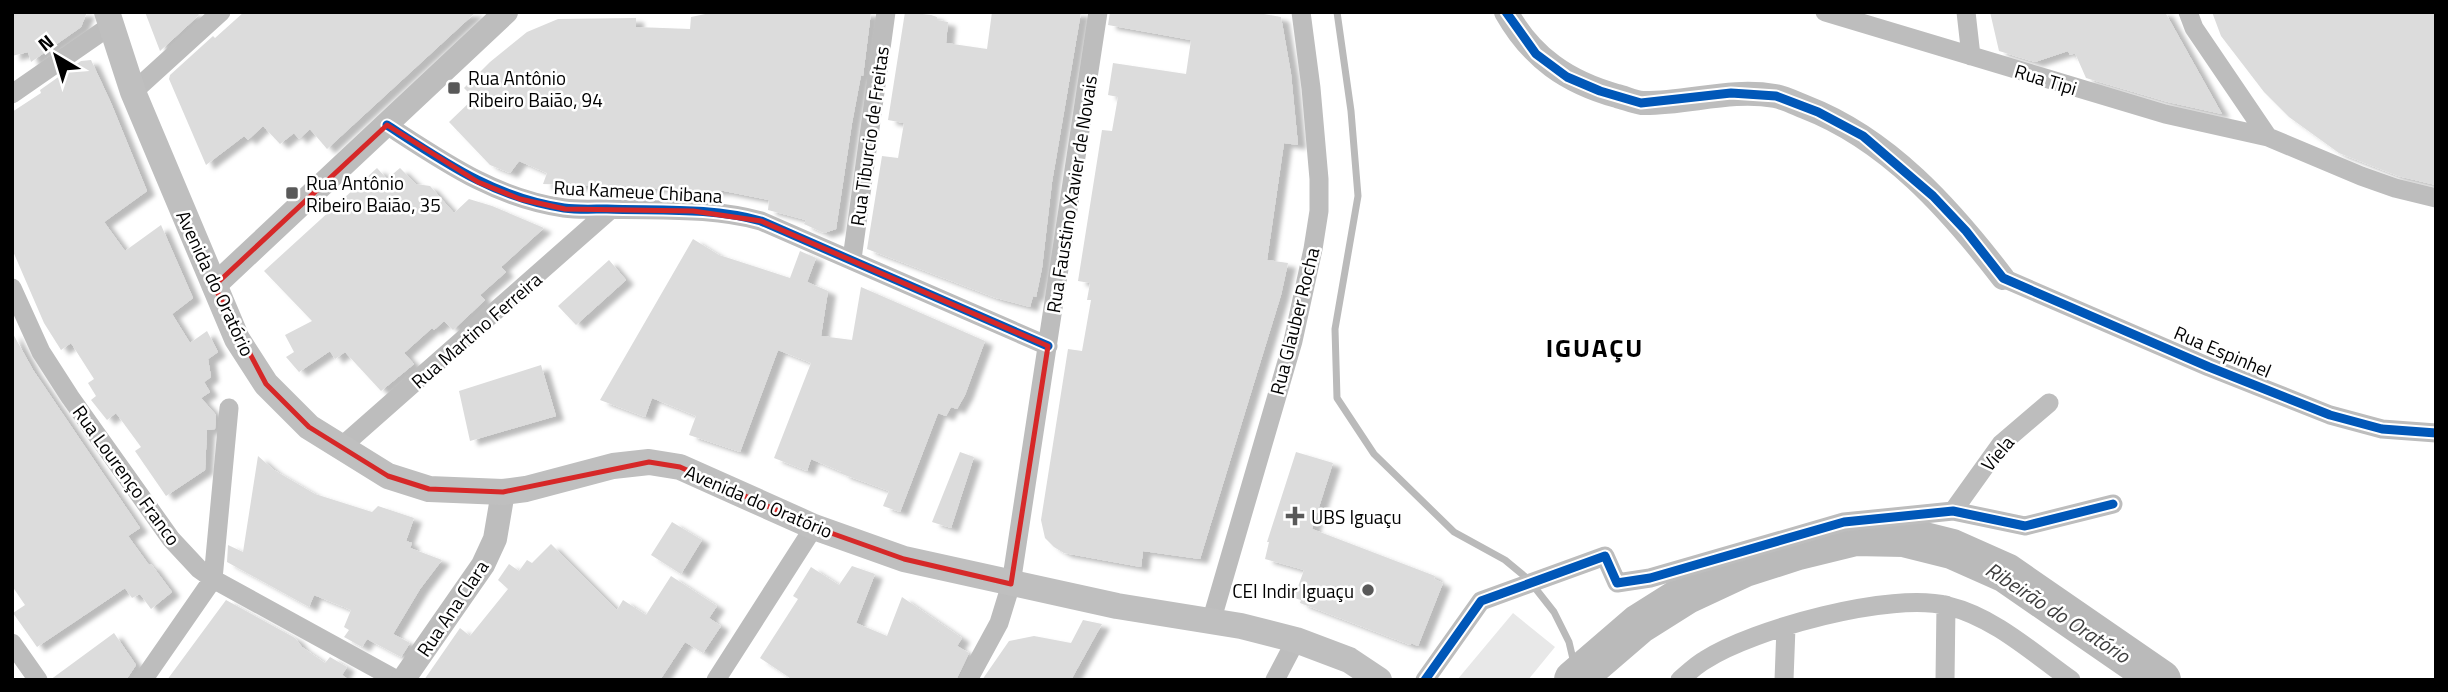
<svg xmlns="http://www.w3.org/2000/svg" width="2448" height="692" font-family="'Titillium Web',sans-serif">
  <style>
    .green { fill: #e8e8e8 }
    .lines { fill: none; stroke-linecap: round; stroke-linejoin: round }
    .stream { stroke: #bababa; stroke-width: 7 }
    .river { stroke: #bababa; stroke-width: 40 }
    .building { fill: #dcdcdc; filter: url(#shadow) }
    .minor { stroke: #bdbdbd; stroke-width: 19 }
    .tertiary { stroke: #bdbdbd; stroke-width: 24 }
    .secondary { stroke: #bfbfbf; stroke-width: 26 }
    .cycleway-casing { stroke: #fff; stroke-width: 13 }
    .cycleway { stroke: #0057b8; stroke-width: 9 }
    .marked { fill: none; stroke: #d62828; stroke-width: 5; stroke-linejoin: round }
    .poi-dot { fill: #595959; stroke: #fff; stroke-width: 2.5 }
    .labels { text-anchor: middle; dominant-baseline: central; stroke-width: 5; stroke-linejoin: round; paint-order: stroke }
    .poi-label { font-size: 19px; fill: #000; stroke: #fff; text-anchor: start }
    .street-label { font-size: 19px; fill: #000; stroke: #fff }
    .water-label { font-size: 21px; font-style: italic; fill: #3e3e3e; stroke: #fff }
    .district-label { font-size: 26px; font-weight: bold; letter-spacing: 2px; fill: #000; stroke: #fff }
  </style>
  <defs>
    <filter id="shadow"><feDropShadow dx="8" dy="4.5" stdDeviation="2" flood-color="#0004"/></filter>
  </defs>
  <rect width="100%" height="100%" fill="#fff"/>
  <path class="green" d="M1513,613L1555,647L1528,680H1457Z"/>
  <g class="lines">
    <path class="stream" d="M1337,12L1351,111L1358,196L1335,329L1337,398L1374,454L1454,532L1505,560L1528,579L1554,612L1569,642L1577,676"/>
    <path class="river" d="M1574,680L1639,624L1685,595L1745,567L1798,550L1855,536L1904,537L1952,549L2006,573L2161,680"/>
  </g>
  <path class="building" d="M12,12H87L81,27L31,62L28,52L12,56Z
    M145,12H197L199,15L160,51Z
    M244,12H476L327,149L310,129L299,139L294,133L280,144L263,126L248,140L244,136L206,165L169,79L170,75L213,36L215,38Z
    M715,12H871L863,76L861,75L852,123L836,229L824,233L804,224L806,220L768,210L769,200L724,191L543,184L547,173L519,161L510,173L490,165L449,122L474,98L464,88L490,62L527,32L558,19L636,18V27L690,29L691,17Z
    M905,12L931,15L937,17V20L948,22L946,43L987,49L992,12H1081L1052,182L1042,268L1036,297L1033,296L1030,307L996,298L867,249L882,156L898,158L904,123L888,120Z
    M1110,12H1253L1281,17L1291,74L1298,145L1284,143L1267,260L1288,263L1281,295L1200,559L1143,551L1141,567L1064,553L1054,547L1045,538L1041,520L1068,349L1082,351L1091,300H1087L1090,283L1078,281L1102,130L1112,131L1118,97L1108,95L1113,63L1186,74L1191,40L1108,25Z
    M1990,12H2165L2222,114L2168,102L2086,78L2075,53L2070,55L2068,51L2035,62L1999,51Z
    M2212,12H2436V185L2398,176L2339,153L2289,117L2264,92L2221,36Z
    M91,60L111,103L147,191L104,222L125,251L161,225L193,298L172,314L190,343L207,331L218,352L208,359L211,377L204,382L210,392L201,398L216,415L215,429L207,430L205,470L166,496L135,451L141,447L116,413L107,420L91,400L96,396L88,383L94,379L71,343L61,350L44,323L12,249V112L41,93L40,90L81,61Z
    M377,168L387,179L400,168L416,184L430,186L454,213L469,199L492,206L544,228L501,267L506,272L480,295L485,300L453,330L444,321L434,330L432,328L404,353L414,364L381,391L345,352L335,359L330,351L299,372L286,357L294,352L285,335L312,321L264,271Z
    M693,239L719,255L790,278L800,251L816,258L807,282L828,291L821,336L852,340L861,287L985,341L965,395L957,409L951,407L946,416L938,413L900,512L883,506L889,491L842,474V472L811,459L807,471L774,458L811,363L778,350L740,452L689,435L696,416L652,398L645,417L600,400Z
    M609,260L626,280L576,325L558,306Z
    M12,332L33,370L140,528L128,536L149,565L151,564L172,592L151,609L140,594L132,598L125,588L37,647L13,613L25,605L12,586Z
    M541,365L556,416L470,441L459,391Z
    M960,452L974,457L951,528L932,522Z
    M1296,452L1333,463L1312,529L1435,576L1434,579L1443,583L1418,646L1411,643L1410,645L1300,603L1301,600L1294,598L1304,570L1265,559L1269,542H1267Z
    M258,456L274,470L315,494L372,512L378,506L414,518L406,541L412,543L410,548L442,560L420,589L393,634L410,643L401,657L367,639L362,647L344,637L349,630L344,627L351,610L314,595L309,607L227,562L228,545L243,552Z
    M672,522L702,540L681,574L651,555Z
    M551,544L617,610L623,600L646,615L671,576L717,606L709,618L721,626L703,653L685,642L660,680H424L460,628L470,636L508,589L498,580L509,564L519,571L527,560L532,563Z
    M852,566L875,574L856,623L887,636L902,597L962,638L957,646L969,653L956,680H793L760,658L798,599L793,596L811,567L839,585Z
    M226,600L295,638L302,647L325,663L330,657L347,667L342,675L349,680H167Z
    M1083,620L1102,624L1071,680H982L1009,641L1034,636L1071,643Z
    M114,633L136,665L126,680H50Z"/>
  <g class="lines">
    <path class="minor" d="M1825,12L2165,114L2268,137L2361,176L2395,188L2436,198
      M1966,12L1971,56
      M2188,12L2194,28L2268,137
      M133,92L221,12
      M12,94L110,26
      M387,125C444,162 495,198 564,208C578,210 593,209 607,209C658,211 710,207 761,221L1048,346
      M852,259L886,12
      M2003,278L2209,367L2330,415L2382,429L2436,433
      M12,288L41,352L70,397L171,539L199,569L213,579L397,680
      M340,448L610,210
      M1953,511L2001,444L2049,403
      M1211,622L1293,341L1313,249L1319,211V179L1311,88L1301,12
      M12,643L38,680
      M143,680L213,579L229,408
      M716,680L814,527
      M968,680L999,623L1011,584L1098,12
      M1275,680L1296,640
      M1425,680L1481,601L1605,556L1617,583L1650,578L1844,522L1953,511L2025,526L2113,504
      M1680,680C1688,673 1696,665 1705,660C1753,629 1892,591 1948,606C1994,617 2033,653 2071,680
      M1784,680L1786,627
      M1945,680L1946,605"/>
    <path class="tertiary" d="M1506,12C1532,58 1567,82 1617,96C1625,98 1634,102 1642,103C1687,104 1730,88 1775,96C1785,98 1795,103 1805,107C1888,139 1950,209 2003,278
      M214,286L506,12
      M403,680L483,565L495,539L503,492"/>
    <path class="secondary" d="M107,12L133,92L237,339L266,384L309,427L388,476L429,489L503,492L526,489L613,466L649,462L680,467L814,527L904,559L1117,606L1241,626L1296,640L1349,660L1379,680"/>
    <defs>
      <path id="cycleway" d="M1506,12L1536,54L1567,77L1600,91L1641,103L1731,93L1776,96L1818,112L1863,136L1933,196L1966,231L2003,278L2209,367L2330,415L2382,429L2436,433
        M387,125C444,162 495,198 564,208C578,210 593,209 607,209C658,211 710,207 761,221L1048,346
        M1425,680L1481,601L1605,556L1617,583L1650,578L1844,522L1953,511L2025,526L2113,504"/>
    </defs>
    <use href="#cycleway" class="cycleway-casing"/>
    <use href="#cycleway" class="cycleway"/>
  </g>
  <path class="marked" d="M387,125L478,182L520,199L565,209L693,211L761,221L1048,346L1011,584L904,559L814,527L680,467L649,462L503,492L429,489L388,476L309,427L266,384L214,286Z"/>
  <g class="poi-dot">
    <rect x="447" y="81" width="14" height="14" rx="3.5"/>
    <rect x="285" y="186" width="14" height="14" rx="3.5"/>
    <path d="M1291.5 505.5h7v7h7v7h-7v7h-7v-7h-7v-7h7z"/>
    <circle cx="1368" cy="590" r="7"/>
  </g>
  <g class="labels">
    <g class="poi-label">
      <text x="468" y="77">Rua Antônio<tspan x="468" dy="22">Ribeiro Baião, 94</tspan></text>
      <text x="306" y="182">Rua Antônio<tspan x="306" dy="22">Ribeiro Baião, 35</tspan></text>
      <text x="1311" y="516">UBS Iguaçu</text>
      <text x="1354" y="590" text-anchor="end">CEI Indir Iguaçu</text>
    </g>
    <g class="street-label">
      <text transform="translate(2046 79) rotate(17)">Rua Tipi</text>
      <text transform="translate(869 136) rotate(-82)">Rua Tiburcio de Freitas</text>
      <text transform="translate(638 191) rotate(3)">Rua Kameue Chibana</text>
      <text transform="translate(1071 194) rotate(-81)">Rua Faustino Xavier de Novais</text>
      <text transform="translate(216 283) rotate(65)">Avenida do Oratório</text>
      <text transform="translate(1294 321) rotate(-76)">Rua Glauber Rocha</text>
      <text transform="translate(476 330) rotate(-41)">Rua Martino Ferreira</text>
      <text transform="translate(2223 351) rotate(23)">Rua Espinhel</text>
      <text transform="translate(1997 453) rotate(-50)">Viela</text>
      <text transform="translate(127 475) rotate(54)">Rua Lourenço Franco</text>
      <text transform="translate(759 501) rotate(23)">Avenida do Oratório</text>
      <text transform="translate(452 608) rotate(-56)">Rua Ana Clara</text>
    </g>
    <g class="water-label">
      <text transform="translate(2058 612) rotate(33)">Ribeirão do Oratório</text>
    </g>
    <g class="district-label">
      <text x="1595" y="347">IGUAÇU</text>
    </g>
  </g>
  <rect width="2448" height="692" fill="none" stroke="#000000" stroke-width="28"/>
  <g transform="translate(56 56) rotate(322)" stroke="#ffffff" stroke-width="5" paint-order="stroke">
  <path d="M0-5L12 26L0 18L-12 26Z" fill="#000000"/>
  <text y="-10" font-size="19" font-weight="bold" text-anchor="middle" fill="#000000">N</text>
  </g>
</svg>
